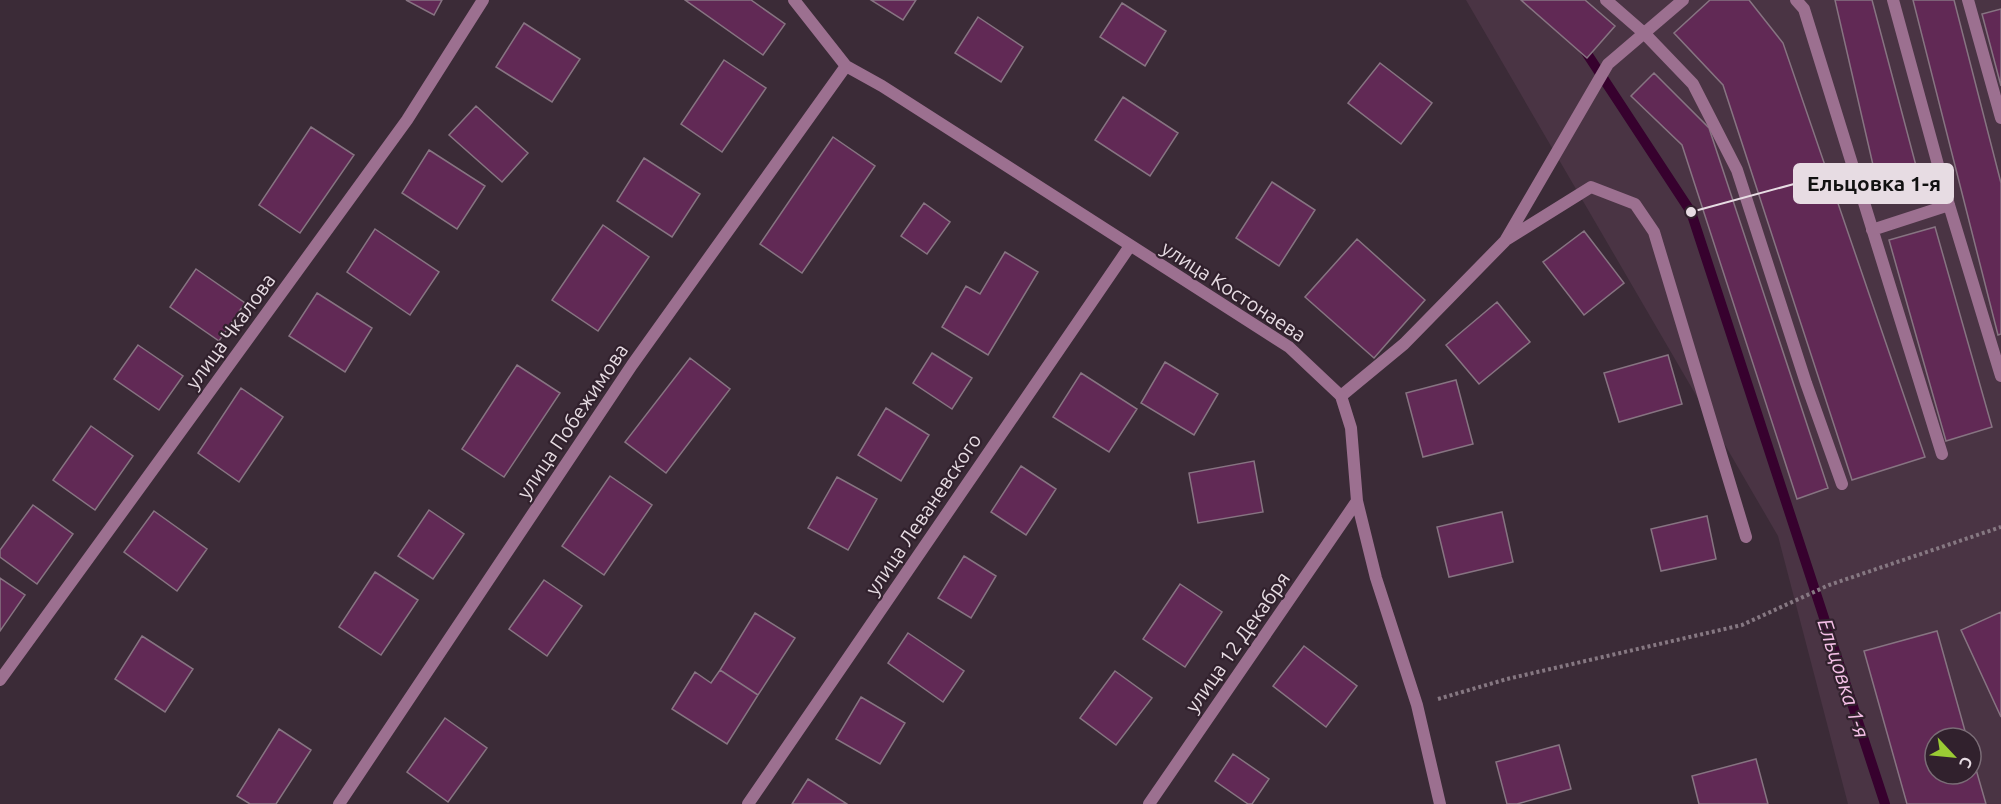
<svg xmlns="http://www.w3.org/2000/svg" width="2001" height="804" font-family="Ubuntu,sans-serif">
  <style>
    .built { fill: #4a3444; fill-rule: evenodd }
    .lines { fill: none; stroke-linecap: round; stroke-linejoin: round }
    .stream { stroke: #37012e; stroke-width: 10 }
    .building { fill: #612955; stroke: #877482; stroke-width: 1.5 }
    .path { stroke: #867882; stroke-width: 4; stroke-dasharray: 3 3; stroke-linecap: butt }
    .lane { stroke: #9c7090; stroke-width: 12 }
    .street { stroke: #9c7090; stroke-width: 12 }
    .labels { text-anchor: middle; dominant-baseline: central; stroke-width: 4.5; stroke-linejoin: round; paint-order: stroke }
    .street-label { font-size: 20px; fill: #e7dce3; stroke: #31212d }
    .water-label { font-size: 21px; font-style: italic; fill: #f5c0e7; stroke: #31212d }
    .leader { fill: none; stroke: #e7dce3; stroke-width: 2 }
    .callout-dot { fill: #e7dce3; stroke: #31212d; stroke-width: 2 }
    .callout { fill: #e7dce3; stroke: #e7dce3; stroke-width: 2 }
    .callout-label { font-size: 21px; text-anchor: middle; font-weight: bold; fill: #111 }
  </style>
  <rect width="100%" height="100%" fill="#3b2b37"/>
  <path class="built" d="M1466,0H2001V804H1848L1778,536ZM1935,738H1971V774H1935Z"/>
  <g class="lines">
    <path class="stream" d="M1582,46L1691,212L1885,804"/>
  </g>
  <path class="building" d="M406,0H442L434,15Z
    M685,0H751L785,24L763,55Z
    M871,0H916L903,20Z
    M1521,0H1585L1615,26L1587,58Z
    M1710,0H1749L1783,43L1925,457L1852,480L1723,85L1674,33Z
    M1835,0H1872L1919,177L1879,191Z
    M1913,0H1954L2001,183V334L1998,335Z
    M1122,3L1166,31L1145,66L1100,37Z
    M2001,9V86L1982,14Z
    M978,17L1023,47L1001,82L955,53Z
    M524,23L580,59L552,102L496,67Z
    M724,60L766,88L722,152L681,124Z
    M1380,63L1432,103L1401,144L1348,103Z
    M1654,73L1709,128L1828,488L1797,499L1682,145L1631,96Z
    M1123,97L1178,133L1150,176L1095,140Z
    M476,106L528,153L502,182L449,135Z
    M311,127L354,155L300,233L259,205Z
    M833,137L875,166L802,273L760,244Z
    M429,150L485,186L457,229L402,193Z
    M644,158L700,194L672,237L617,201Z
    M1272,182L1315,210L1279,266L1236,238Z
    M924,203L950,222L927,254L901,236Z
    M603,225L649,257L598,331L552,300Z
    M1935,227L1992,427L1946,441L1889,240Z
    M375,229L439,272L410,315L347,272Z
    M1584,231L1624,283L1584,315L1543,262Z
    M1357,239L1425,300L1374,358L1305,297Z
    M1005,252L1038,272L988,355L942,327L966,286L980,294Z
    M196,269L245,303L219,341L170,307Z
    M317,293L372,328L345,372L289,336Z
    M1497,302L1530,342L1479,384L1446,345Z
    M138,345L183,376L159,410L114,379Z
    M932,353L972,378L952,409L913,383Z
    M1668,355L1682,404L1619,422L1604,373Z
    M690,358L730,389L666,473L625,442Z
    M1165,362L1218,394L1194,435L1141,403Z
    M517,365L560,393L504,477L462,449Z
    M1081,373L1137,409L1109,452L1053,417Z
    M1456,380L1473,444L1423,457L1406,393Z
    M241,388L283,417L239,482L198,453Z
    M886,408L929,435L901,481L858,455Z
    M91,426L133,456L95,510L53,480Z
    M1254,461L1263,512L1198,523L1189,473Z
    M1021,466L1056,489L1026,535L991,512Z
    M610,476L652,505L604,575L562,546Z
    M837,477L877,499L848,550L808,528Z
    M33,505L73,534L37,584L0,557V550Z
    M429,510L464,534L433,579L398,556Z
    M154,511L207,549L177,591L124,552Z
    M1502,512L1513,562L1449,577L1437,527Z
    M1707,516L1716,559L1661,571L1651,529Z
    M964,556L996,576L971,618L938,598Z
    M375,572L418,600L381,655L339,627Z
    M0,578L25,595L0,631Z
    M544,580L582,606L547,656L509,629Z
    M1180,584L1222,612L1185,667L1143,639Z
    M2001,612V717L1961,630Z
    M755,613L795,638L758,695L720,670Z
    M1937,631L1967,738H1935V774H1971V752L1986,804H1907L1864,651Z
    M908,633L964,671L943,702L888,663Z
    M142,636L193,669L165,712L115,679Z
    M1304,646L1357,686L1326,727L1273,686Z
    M720,670L758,695L727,744L672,709L695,672L711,683Z
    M1115,671L1152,698L1116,745L1080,718Z
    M861,697L905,723L880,764L836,739Z
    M445,718L487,748L448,802L407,772Z
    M279,729L311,750L276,804H250L237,796Z
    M1559,745L1571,789L1517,804H1507L1496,762Z
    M1233,754L1269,779L1252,804H1248L1215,781Z
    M1756,759L1768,804H1699L1692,776Z
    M808,779L847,804H792Z"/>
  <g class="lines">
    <path class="path" d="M1438,699L1507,679L1742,625L1829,585L2001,527"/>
    <path class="lane" d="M1606,0L1645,34L1693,84L1737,170L1806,383L1842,484
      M1796,0L1804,9L1942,454
      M1893,0L1949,205L2001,376
      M1968,0L2001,118
      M1872,230L1949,205
      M1506,240L1591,187L1635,204L1654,232L1746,537
      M1341,396L1404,344L1505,241L1608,64L1683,0"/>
    <path class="street" d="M794,0L846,66L882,86L1289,347L1341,396L1351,428L1357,501L1376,578L1417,705L1440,804
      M0,680L407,120L483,0
      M339,804L632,365L846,66
      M748,804L1130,246
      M1149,804L1357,501"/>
  </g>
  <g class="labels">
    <g class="street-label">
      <text transform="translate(1234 291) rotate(33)">улица Костонаева</text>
      <text transform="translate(230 331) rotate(-54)">улица Чкалова</text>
      <text transform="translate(572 421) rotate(-56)">улица Побежимова</text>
      <text transform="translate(923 514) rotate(-56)">улица Леваневского</text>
      <text transform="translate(1237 642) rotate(-55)">улица 12 Декабря</text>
    </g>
    <g class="water-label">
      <text transform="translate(1844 678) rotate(72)">Ельцовка 1-я</text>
    </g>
  </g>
  <path class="leader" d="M1691 212L1794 184"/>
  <circle class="callout-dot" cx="1691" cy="212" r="6"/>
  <rect class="callout" x="1794" y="164" width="159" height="39" rx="6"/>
  <g class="callout-label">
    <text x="1874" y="191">Ельцовка 1-я</text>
  </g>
  <g transform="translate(1953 756) rotate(116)"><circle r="28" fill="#31212d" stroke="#7a6c76" stroke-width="1.5"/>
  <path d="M0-4.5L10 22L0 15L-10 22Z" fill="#9acb34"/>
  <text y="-9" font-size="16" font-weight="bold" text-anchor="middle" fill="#e7dce3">С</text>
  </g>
</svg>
